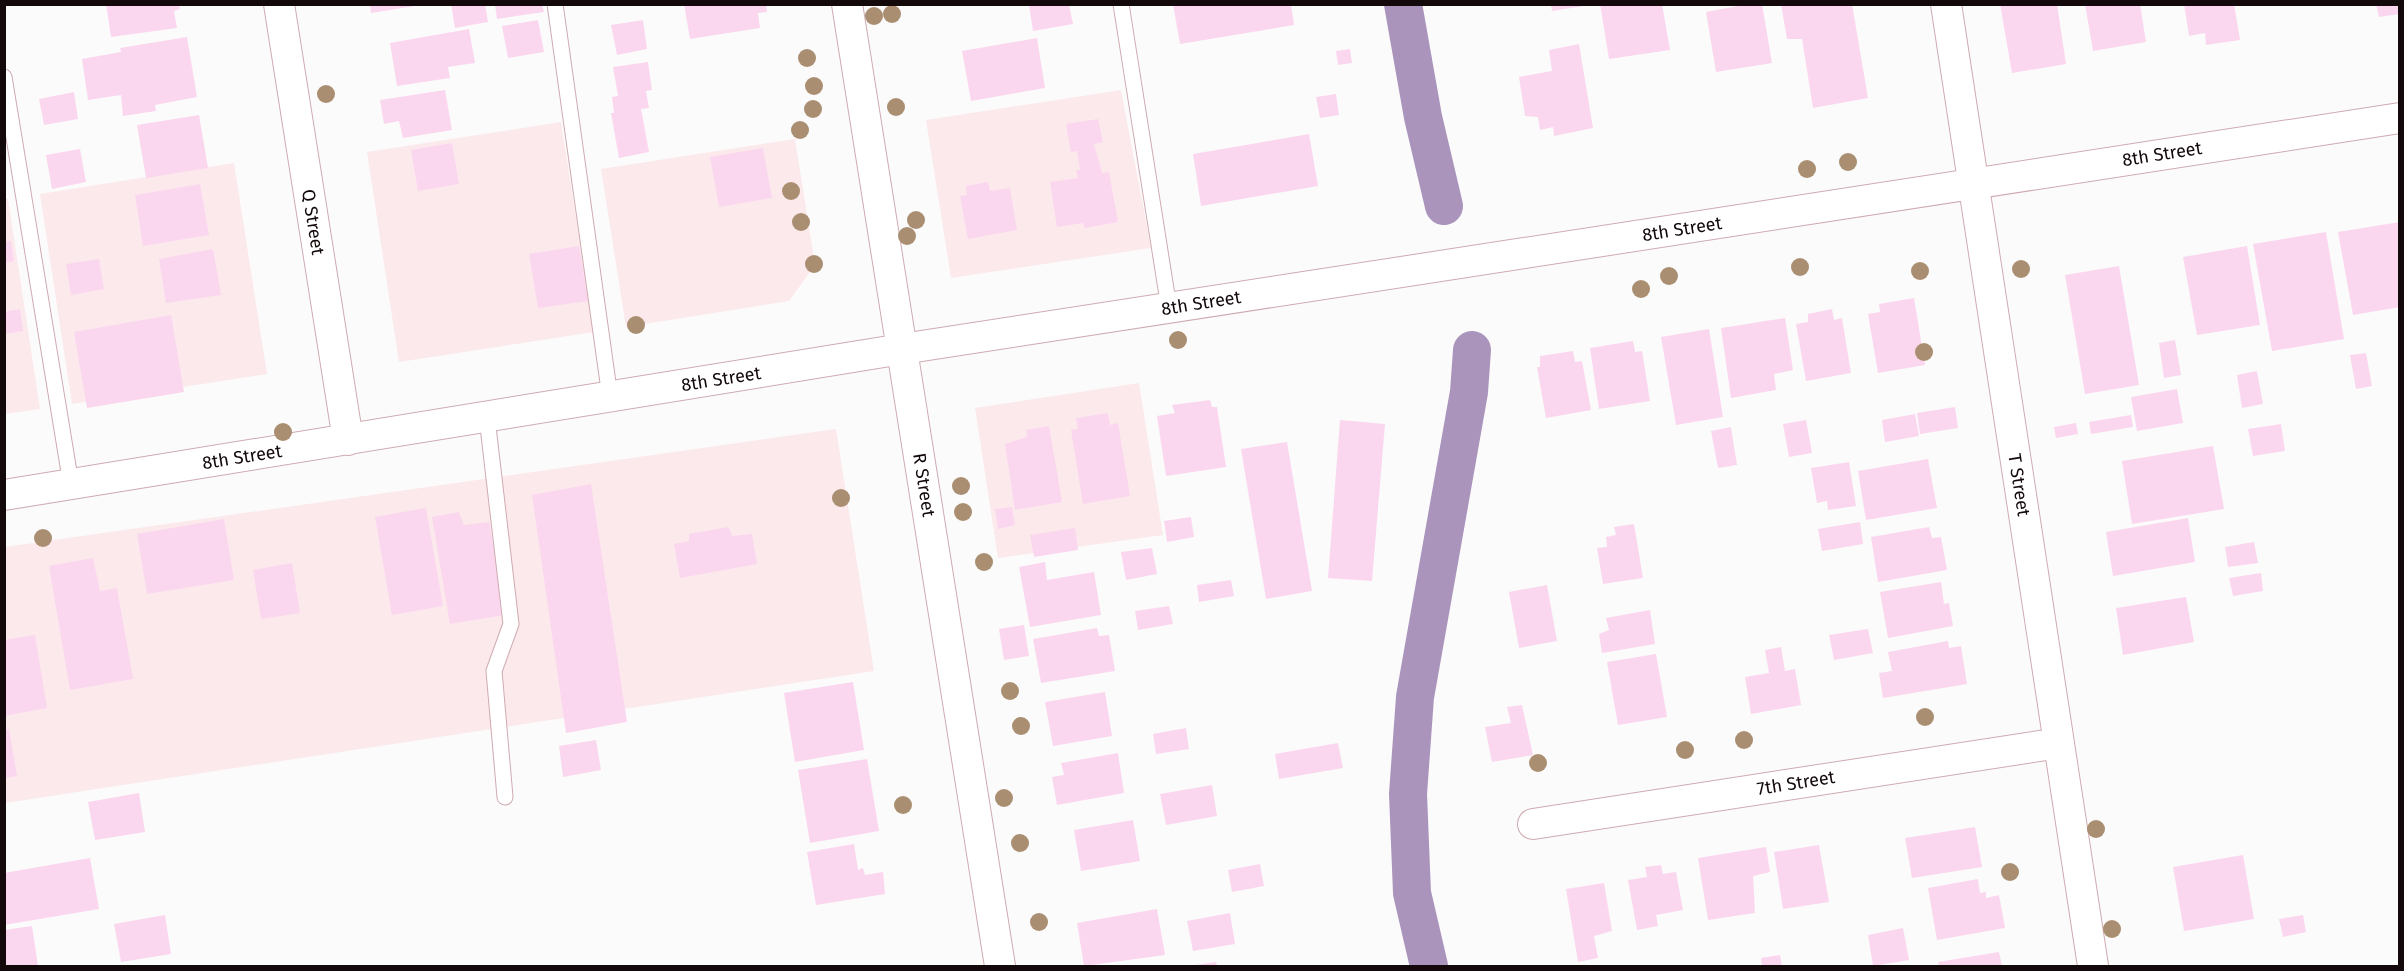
<svg xmlns="http://www.w3.org/2000/svg" width="2404" height="971" font-family="'Fira Sans',sans-serif">
  <style>
    .built { fill: #fce9ec }
    .lines { fill: none; stroke-linecap: round; stroke-linejoin: round }
    .canal { stroke: #ab94bc; stroke-width: 38 }
    .building { fill: #fbd7ef }
    .lane-casing { stroke: #ceabb1; stroke-width: 17 }
    .street-casing { stroke: #ceabb1; stroke-width: 32 }
    .lane { stroke: #fff; stroke-width: 15 }
    .street { stroke: #fff; stroke-width: 30 }
    .tree { fill: #aa8e71 }
    .labels { text-anchor: middle; dominant-baseline: central; stroke-width: 4.5; stroke-linejoin: round; paint-order: stroke }
    .street-label { font-size: 18px; fill: #13080a; stroke: #fff }
  </style>
  <rect width="100%" height="100%" fill="#fbfbfb"/>
  <path class="built" d="M1121,90L1151,248L951,278L926,120Z
    M561,122L594,332L399,362L367,152Z
    M795,139L815,265L789,301L626,327L601,169Z
    M234,163L267,374L72,404L40,194Z
    M4,199H8L40,409L5,414Z
    M1139,383L1163,535L998,558L975,408Z
    M836,429L874,671L5,803V547Z"/>
  <g class="lines">
    <path class="canal" d="M1403,4L1423,117L1444,206
      M1429,966L1412,893L1408,794L1415,697L1469,392L1472,350"/>
  </g>
  <path class="building" d="M106,4H179L180,9L174,11L177,28L111,37Z
    M451,4H485L488,22L455,28Z
    M495,4H542L544,12L497,19Z
    M684,4H766L767,12L758,13L760,28L690,39Z
    M1173,4H1291L1294,25L1180,44Z
    M1551,4H1583L1584,6L1552,11Z
    M1600,4H1662L1670,50L1609,59Z
    M1749,4H1762L1772,63L1716,72L1706,12Z
    M1781,4H1852L1868,98L1813,108L1802,39H1787Z
    M2000,4H2057L2066,64L2012,73Z
    M2085,4H2140L2146,42L2093,51Z
    M2184,4H2234L2240,40L2206,45L2205,33L2189,36Z
    M2376,4H2400V14L2379,17Z
    M370,5H415V6L371,13Z
    M1029,5H1069L1073,24L1033,31Z
    M538,20L544,52L508,58L502,26Z
    M643,20L647,49L617,55L611,25Z
    M469,29L475,63L448,67L450,78L397,86L390,43Z
    M187,37L197,97L155,105L156,111L123,116L121,95L88,100L82,59L121,52L120,48Z
    M1037,38L1045,88L971,101L962,51Z
    M1579,44L1593,128L1554,136L1553,127L1540,130L1538,117L1525,116L1519,77L1552,71L1549,50Z
    M1350,49L1352,63L1338,65L1336,51Z
    M648,62L652,90L646,91L649,108L641,109L649,152L619,158L611,113H614L612,97L618,96L613,67Z
    M445,90L452,130L403,138L399,121L384,124L380,100Z
    M74,92L78,119L44,125L39,99Z
    M1336,94L1339,115L1320,118L1316,97Z
    M199,115L208,168L146,178L137,125Z
    M1098,119L1103,142L1094,144L1102,173L1109,172L1118,222L1085,228L1083,223L1057,227L1050,182L1078,178L1076,170H1080L1077,151L1071,152L1066,124Z
    M1309,134L1318,186L1201,206L1193,154Z
    M452,143L459,184L418,191L411,150Z
    M763,148L772,198L719,207L710,157Z
    M80,149L86,182L52,189L46,155Z
    M988,182L990,191L1010,188L1017,230L968,239L960,196L967,195L966,186Z
    M200,184L209,235L143,246L135,195Z
    M2400,222V307L2353,315L2338,232Z
    M2326,232L2344,339L2272,351L2253,244Z
    M11,241L14,261L5,263V242Z
    M579,246L588,301L538,308L529,254Z
    M2247,246L2260,325L2197,335L2183,257Z
    M213,249L221,295L166,303L159,259Z
    M99,259L104,289L71,295L66,264Z
    M2119,266L2139,385L2085,394L2065,275Z
    M1914,298L1925,365L1878,373L1868,314L1880,312L1879,304Z
    M20,309L23,331L4,334V312Z
    M1832,309L1834,320L1842,318L1851,373L1806,381L1796,324L1808,322V314Z
    M171,315L184,392L87,408L74,332Z
    M1785,318L1793,370L1774,374L1776,390L1731,398L1721,328Z
    M1709,329L1723,417L1676,425L1661,337Z
    M2175,340L2181,375L2164,378L2159,343Z
    M1633,341L1635,352L1642,351L1650,401L1599,409L1590,348Z
    M1573,351L1575,362L1582,361L1591,410L1546,418L1537,367H1540V356Z
    M2366,353L2372,386L2356,389L2350,355Z
    M2257,371L2263,404L2242,408L2237,375Z
    M2177,389L2183,423L2137,431L2131,397Z
    M1210,400L1212,407H1217L1226,467L1166,476L1157,416L1175,413L1172,405Z
    M1955,407L1958,428L1920,434L1917,413Z
    M1108,413L1110,425L1118,423L1130,496L1083,504L1071,430L1078,429L1076,418Z
    M1915,414L1919,436L1885,442L1882,420Z
    M2131,415L2133,427L2091,434L2089,422Z
    M1340,420L1385,424L1372,581L1328,578Z
    M1806,420L1812,453L1789,457L1783,424Z
    M2076,423L2078,434L2056,438L2054,427Z
    M2281,424L2285,451L2253,456L2248,429Z
    M1049,426L1062,502L1015,510L1005,444L1027,437L1026,430Z
    M1731,427L1737,465L1718,468L1711,431Z
    M1287,442L1312,591L1266,599L1241,449Z
    M2213,446L2224,509L2132,524L2122,461Z
    M1928,459L1937,508L1866,520L1858,471Z
    M1849,462L1856,506L1828,510L1827,501L1817,503L1811,468Z
    M591,484L627,722L566,733L532,495Z
    M1012,507L1015,525L998,529L995,509Z
    M426,508L443,606L392,615L375,517Z
    M459,512L464,525L489,522L505,615L450,624L432,517Z
    M1191,517L1194,537L1167,542L1164,521Z
    M2188,518L2195,562L2113,576L2106,532Z
    M224,519L234,580L147,594L137,534Z
    M1860,522L1863,544L1822,551L1818,529Z
    M1634,524L1643,578L1603,584L1597,548L1607,547L1606,537L1616,535L1614,527Z
    M729,527L732,536L752,534L757,564L680,578L674,544L689,541V534Z
    M1929,527L1932,538L1941,537L1947,570L1878,582L1871,537Z
    M1075,528L1078,550L1034,557L1030,535Z
    M2254,542L2258,563L2228,567L2225,547Z
    M1152,548L1157,574L1126,580L1121,552Z
    M93,558L100,591L117,588L133,679L70,690L49,566Z
    M1045,562L1047,580L1094,572L1101,615L1030,627L1019,567Z
    M292,563L300,613L261,619L253,570Z
    M2261,573L2263,591L2233,596L2229,578Z
    M1231,580L1234,596L1199,602L1197,585Z
    M1941,582L1944,604L1949,603L1953,626L1888,638L1880,592Z
    M1547,585L1557,641L1519,648L1509,592Z
    M2186,597L2194,642L2123,655L2116,608Z
    M1169,606L1173,624L1138,630L1135,611Z
    M1650,610L1655,644L1602,653L1599,634L1609,630L1606,618Z
    M1024,625L1029,656L1004,660L999,629Z
    M1097,628L1099,636L1109,635L1115,671L1041,683L1033,639Z
    M1868,629L1873,653L1834,660L1829,635Z
    M35,635L47,708L4,716V640Z
    M1948,641L1949,648L1961,646L1967,684L1883,698L1879,673L1892,671L1888,652Z
    M1781,647L1785,671L1795,669L1801,705L1751,714L1745,677L1769,673L1765,650Z
    M1656,654L1667,717L1618,725L1607,662Z
    M853,682L864,750L795,762L784,693Z
    M1105,692L1112,736L1053,746L1045,702Z
    M1522,705L1533,755L1492,762L1485,727L1511,723L1507,707Z
    M1186,728L1189,749L1156,754L1153,734Z
    M9,729L17,776L4,778V730Z
    M596,740L601,770L563,777L559,746Z
    M1338,743L1343,768L1279,779L1275,754Z
    M1118,753L1124,793L1057,805L1052,777L1064,775L1061,763Z
    M867,759L879,831L810,843L798,770Z
    M1212,785L1217,816L1166,825L1160,794Z
    M139,793L145,832L95,840L88,802Z
    M1133,820L1140,861L1081,871L1074,830Z
    M1975,827L1982,867L1912,878L1905,838Z
    M854,844L858,870L863,868L865,875L883,872L885,894L816,905L807,852Z
    M1819,845L1829,902L1783,909L1774,852Z
    M1766,847L1770,872L1753,876L1755,913L1708,920L1698,858Z
    M2243,855L2254,919L2184,931L2173,867Z
    M90,858L99,909L4,925V873Z
    M1260,864L1264,886L1232,892L1228,870Z
    M1661,865L1663,874L1676,872L1683,910L1656,915L1658,926L1637,930L1628,880L1647,877L1645,867Z
    M1978,879L1980,893L1986,892V898L1999,895L2005,928L1937,940L1928,888Z
    M1604,883L1612,931L1594,936L1598,958L1578,962L1566,889Z
    M1157,909L1165,955L1084,966L1077,923Z
    M1230,913L1235,944L1193,951L1187,921Z
    M165,915L171,954L121,962L114,924Z
    M2303,915L2306,932L2283,937L2279,919Z
    M32,926L38,966H4V930Z
    M1903,928L1909,960L1873,966L1868,935Z
    M1999,952L2002,966H1939L1938,962Z
    M1780,955L1782,966H1762L1761,958Z
    M1216,962L1217,966H1195V965Z"/>
  <g class="lines">
    <defs>
      <path id="lane" d="M555,4L610,397
        M1121,4L1169,308
        M4,77L71,484
        M487,418L511,624L494,671L505,797"/>
      <path id="street" d="M279,4L348,440
        M847,4L1000,966
        M1946,4L2093,966
        M4,495L902,349L2400,118
        M1533,824L2059,743"/>
    </defs>
    <use href="#lane" class="lane-casing"/>
    <use href="#street" class="street-casing"/>
    <use href="#lane" class="lane"/>
    <use href="#street" class="street"/>
  </g>
  <g class="tree">
    <circle cx="892" cy="14" r="9"/>
    <circle cx="874" cy="16" r="9"/>
    <circle cx="807" cy="58" r="9"/>
    <circle cx="814" cy="86" r="9"/>
    <circle cx="326" cy="94" r="9"/>
    <circle cx="896" cy="107" r="9"/>
    <circle cx="813" cy="109" r="9"/>
    <circle cx="800" cy="130" r="9"/>
    <circle cx="1848" cy="162" r="9"/>
    <circle cx="1807" cy="169" r="9"/>
    <circle cx="791" cy="191" r="9"/>
    <circle cx="916" cy="220" r="9"/>
    <circle cx="801" cy="222" r="9"/>
    <circle cx="907" cy="236" r="9"/>
    <circle cx="814" cy="264" r="9"/>
    <circle cx="1800" cy="267" r="9"/>
    <circle cx="2021" cy="269" r="9"/>
    <circle cx="1920" cy="271" r="9"/>
    <circle cx="1669" cy="276" r="9"/>
    <circle cx="1641" cy="289" r="9"/>
    <circle cx="636" cy="325" r="9"/>
    <circle cx="1178" cy="340" r="9"/>
    <circle cx="1924" cy="352" r="9"/>
    <circle cx="283" cy="432" r="9"/>
    <circle cx="961" cy="486" r="9"/>
    <circle cx="841" cy="498" r="9"/>
    <circle cx="963" cy="512" r="9"/>
    <circle cx="43" cy="538" r="9"/>
    <circle cx="984" cy="562" r="9"/>
    <circle cx="1010" cy="691" r="9"/>
    <circle cx="1925" cy="717" r="9"/>
    <circle cx="1021" cy="726" r="9"/>
    <circle cx="1744" cy="740" r="9"/>
    <circle cx="1685" cy="750" r="9"/>
    <circle cx="1538" cy="763" r="9"/>
    <circle cx="1004" cy="798" r="9"/>
    <circle cx="903" cy="805" r="9"/>
    <circle cx="2096" cy="829" r="9"/>
    <circle cx="1020" cy="843" r="9"/>
    <circle cx="2010" cy="872" r="9"/>
    <circle cx="1039" cy="922" r="9"/>
    <circle cx="2112" cy="929" r="9"/>
  </g>
  <g class="labels">
    <g class="street-label">
      <text transform="translate(2162 154) rotate(-9)">8th Street</text>
      <text transform="translate(313 222) rotate(81)">Q Street</text>
      <text transform="translate(1682 229) rotate(-9)">8th Street</text>
      <text transform="translate(1201 303) rotate(-9)">8th Street</text>
      <text transform="translate(721 379) rotate(-9)">8th Street</text>
      <text transform="translate(242 457) rotate(-9)">8th Street</text>
      <text transform="translate(924 485) rotate(81)">R Street</text>
      <text transform="translate(2019 485) rotate(81)">T Street</text>
      <text transform="translate(1796 783) rotate(-9)">7th Street</text>
    </g>
  </g>
  <rect width="2404" height="971" fill="none" stroke="#13080a" stroke-width="12"/>
</svg>
